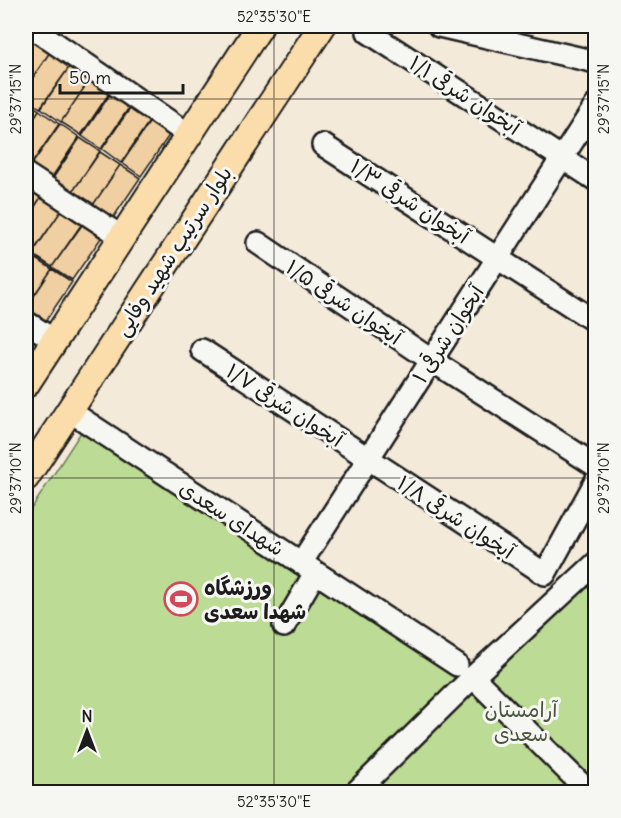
<svg xmlns="http://www.w3.org/2000/svg" width="621" height="818" font-family="Delius,'Playpen Sans Arabic',sans-serif">
  <style>
    .green { fill: #bcdb94; stroke: #6c7c58; stroke-width: 1.5 }
    .building { fill: #f0cfa2; stroke: #1c1c1c; stroke-width: 1.5 }
    .lines { fill: none; stroke-linecap: round; stroke-linejoin: round }
    .minor-casing { stroke: #1c1c1c; stroke-width: 26 }
    .major-casing { stroke: #1c1c1c; stroke-width: 30 }
    .minor { stroke: #f6f6f2; stroke-width: 21 }
    .major { stroke: #fbddab; stroke-width: 26 }
    .ticks { fill: none; stroke: #1c1c1c; stroke-width: 1.5; stroke-opacity: 0.45 }
    .labels { text-anchor: middle; dominant-baseline: central; stroke-width: 6; stroke-linejoin: round; paint-order: stroke }
    .street-label { font-size: 21px; fill: #1c1c1c; stroke: #f6f6f2 }
    .poi-label { font-size: 21px; font-weight: bold; fill: #1c1c1c; stroke: #f6f6f2; text-anchor: start }
    .park-label { font-size: 21px; fill: #4c5540; stroke: #f6f6f2 }
    .neatline { fill: none; stroke: #1c1c1c; stroke-width: 2 }
    .ticks-label { font-size: 15px; text-anchor: middle; fill: #1c1c1c }
  </style>
  <rect width="100%" height="100%" fill="#f4eada"/>
  <filter id="ink" filterUnits="userSpaceOnUse"><feTurbulence type="fractalNoise" baseFrequency=".0167" numOctaves="2"/><feDisplacementMap in="SourceGraphic" scale="12" xChannelSelector="R" yChannelSelector="G"/><feConvolveMatrix kernelMatrix="1 2 1 2 8 2 1 2 1" color-interpolation-filters="sRGB"/></filter>
  <g filter="url(#ink)">
    <path class="green" d="M83,429L459,681L595,547V792H26V517Z"/>
    <path class="building" d="M30,39L50,52L26,87V45Z
      M50,52L70,66L40,108L26,98V88Z
      M70,66L90,79L61,122L41,108Z
      M90,79L110,92L81,135L61,122Z
      M111,93L130,106L101,149L82,136Z
      M26,101L39,110L26,130Z
      M131,107L150,120L121,163L102,149Z
      M39,110L59,124L30,166L26,163V131Z
      M151,120L170,134L141,176L122,163Z
      M60,124L79,137L50,180L30,167Z
      M80,138L100,151L71,194L51,181Z
      M100,152L120,165L91,208L71,194Z
      M120,165L140,178L111,221L91,208Z
      M26,187L41,197L26,219Z
      M41,197L61,211L32,253L26,249V221Z
      M61,211L81,225L52,267L32,254Z
      M82,225L101,238L72,280L52,267Z
      M32,256L52,269L26,307V265Z
      M52,269L72,282L43,325L26,313V308Z"/>
    <g class="lines">
      <defs>
        <path id="minor" d="M30,26L189,135
          M439,26L596,62
          M368,32L596,180
          M323,145L596,322
          M26,174L122,237
          M258,243L431,360L596,466
          M26,322L54,340
          M202,350L545,574L596,481
          M68,410L457,665
          M301,563L596,105
          M284,626L315,573
          M473,677L589,792
          M356,792L473,677L596,563"/>
        <path id="major" d="M26,384L260,26
          M26,477L322,26"/>
      </defs>
      <use href="#minor" class="minor-casing"/>
      <use href="#major" class="major-casing"/>
      <use href="#minor" class="minor"/>
      <use href="#major" class="major"/>
    </g>
  </g>
  <path class="ticks" d="M274,26V792M26,99H596M26,478H596"/>
  <defs>
    <symbol id="stadium-ring" viewBox="-11 -11 22 22"><circle r="9.5" fill="#f6f6f2" stroke="#d1495b" stroke-width="1.5"/><path d="M0-5a6.5 5 0 1 0 0 10a6.5 5 0 1 0 0-10ZM-3.5-1.8h7v3.6h-7Z" fill="#d1495b"/></symbol>
  </defs>
  <g fill-rule="evenodd">
    <use href="#stadium-ring" x="162" y="580" width="38" height="38"/>
  </g>
  <g class="labels">
    <g class="street-label">
      <text transform="translate(465 95) rotate(33)">آبخوان شرقی ۱/۱</text>
      <text transform="translate(410 201) rotate(33)">آبخوان شرقی ۱/۳</text>
      <text transform="translate(173 251) rotate(-57)">بلوار سرتیپ شهید وفایی</text>
      <text transform="translate(344 302) rotate(34)">آبخوان شرقی ۱/۵</text>
      <text transform="translate(448 334) rotate(-57)">آبخوان شرقی ۱</text>
      <text transform="translate(285 405) rotate(33)">آبخوان شرقی ۱/۷</text>
      <text transform="translate(456 517) rotate(33)">آبخوان شرقی ۱/۸</text>
      <text transform="translate(232 518) rotate(33)">شهدای سعدی</text>
    </g>
    <g class="poi-label">
      <text x="204" y="587">ورزشگاه<tspan x="204" dy="24">شهدا سعدی</tspan></text>
    </g>
    <g class="park-label">
      <text x="521" y="709">آرامستان<tspan x="521" dy="24">سعدی</tspan></text>
    </g>
  </g>
  <rect width="621" height="818" fill="none" stroke="#f6f6f2" stroke-width="66"/>
  <g transform="translate(87 731)" stroke="#f6f6f2" stroke-width="4.5" paint-order="stroke">
  <path d="M0-4.5L10 22L0 15L-10 22Z" fill="#1c1c1c"/>
  <text y="-9" font-size="16" font-weight="bold" text-anchor="middle" fill="#1c1c1c">N</text>
  </g>
  <path d="M60 84v9h123v-9" fill="none" stroke="#1c1c1c" stroke-width="3"/>
  <text x="69" y="84" font-size="18" fill="#1c1c1c" stroke="#f6f6f2" stroke-width="4.5" paint-order="stroke">50 m</text>
  <rect x="33" y="33" width="555" height="752" class="neatline"/>
  <g class="ticks-label">
    <text x="274" y="22">52°35'30"E</text>
    <text transform="translate(16 99) rotate(-90)" y="5">29°37'15"N</text>
    <text transform="translate(604 99) rotate(-90)" y="5">29°37'15"N</text>
    <text transform="translate(16 478) rotate(-90)" y="5">29°37'10"N</text>
    <text transform="translate(604 478) rotate(-90)" y="5">29°37'10"N</text>
    <text x="274" y="807">52°35'30"E</text>
  </g>
</svg>
